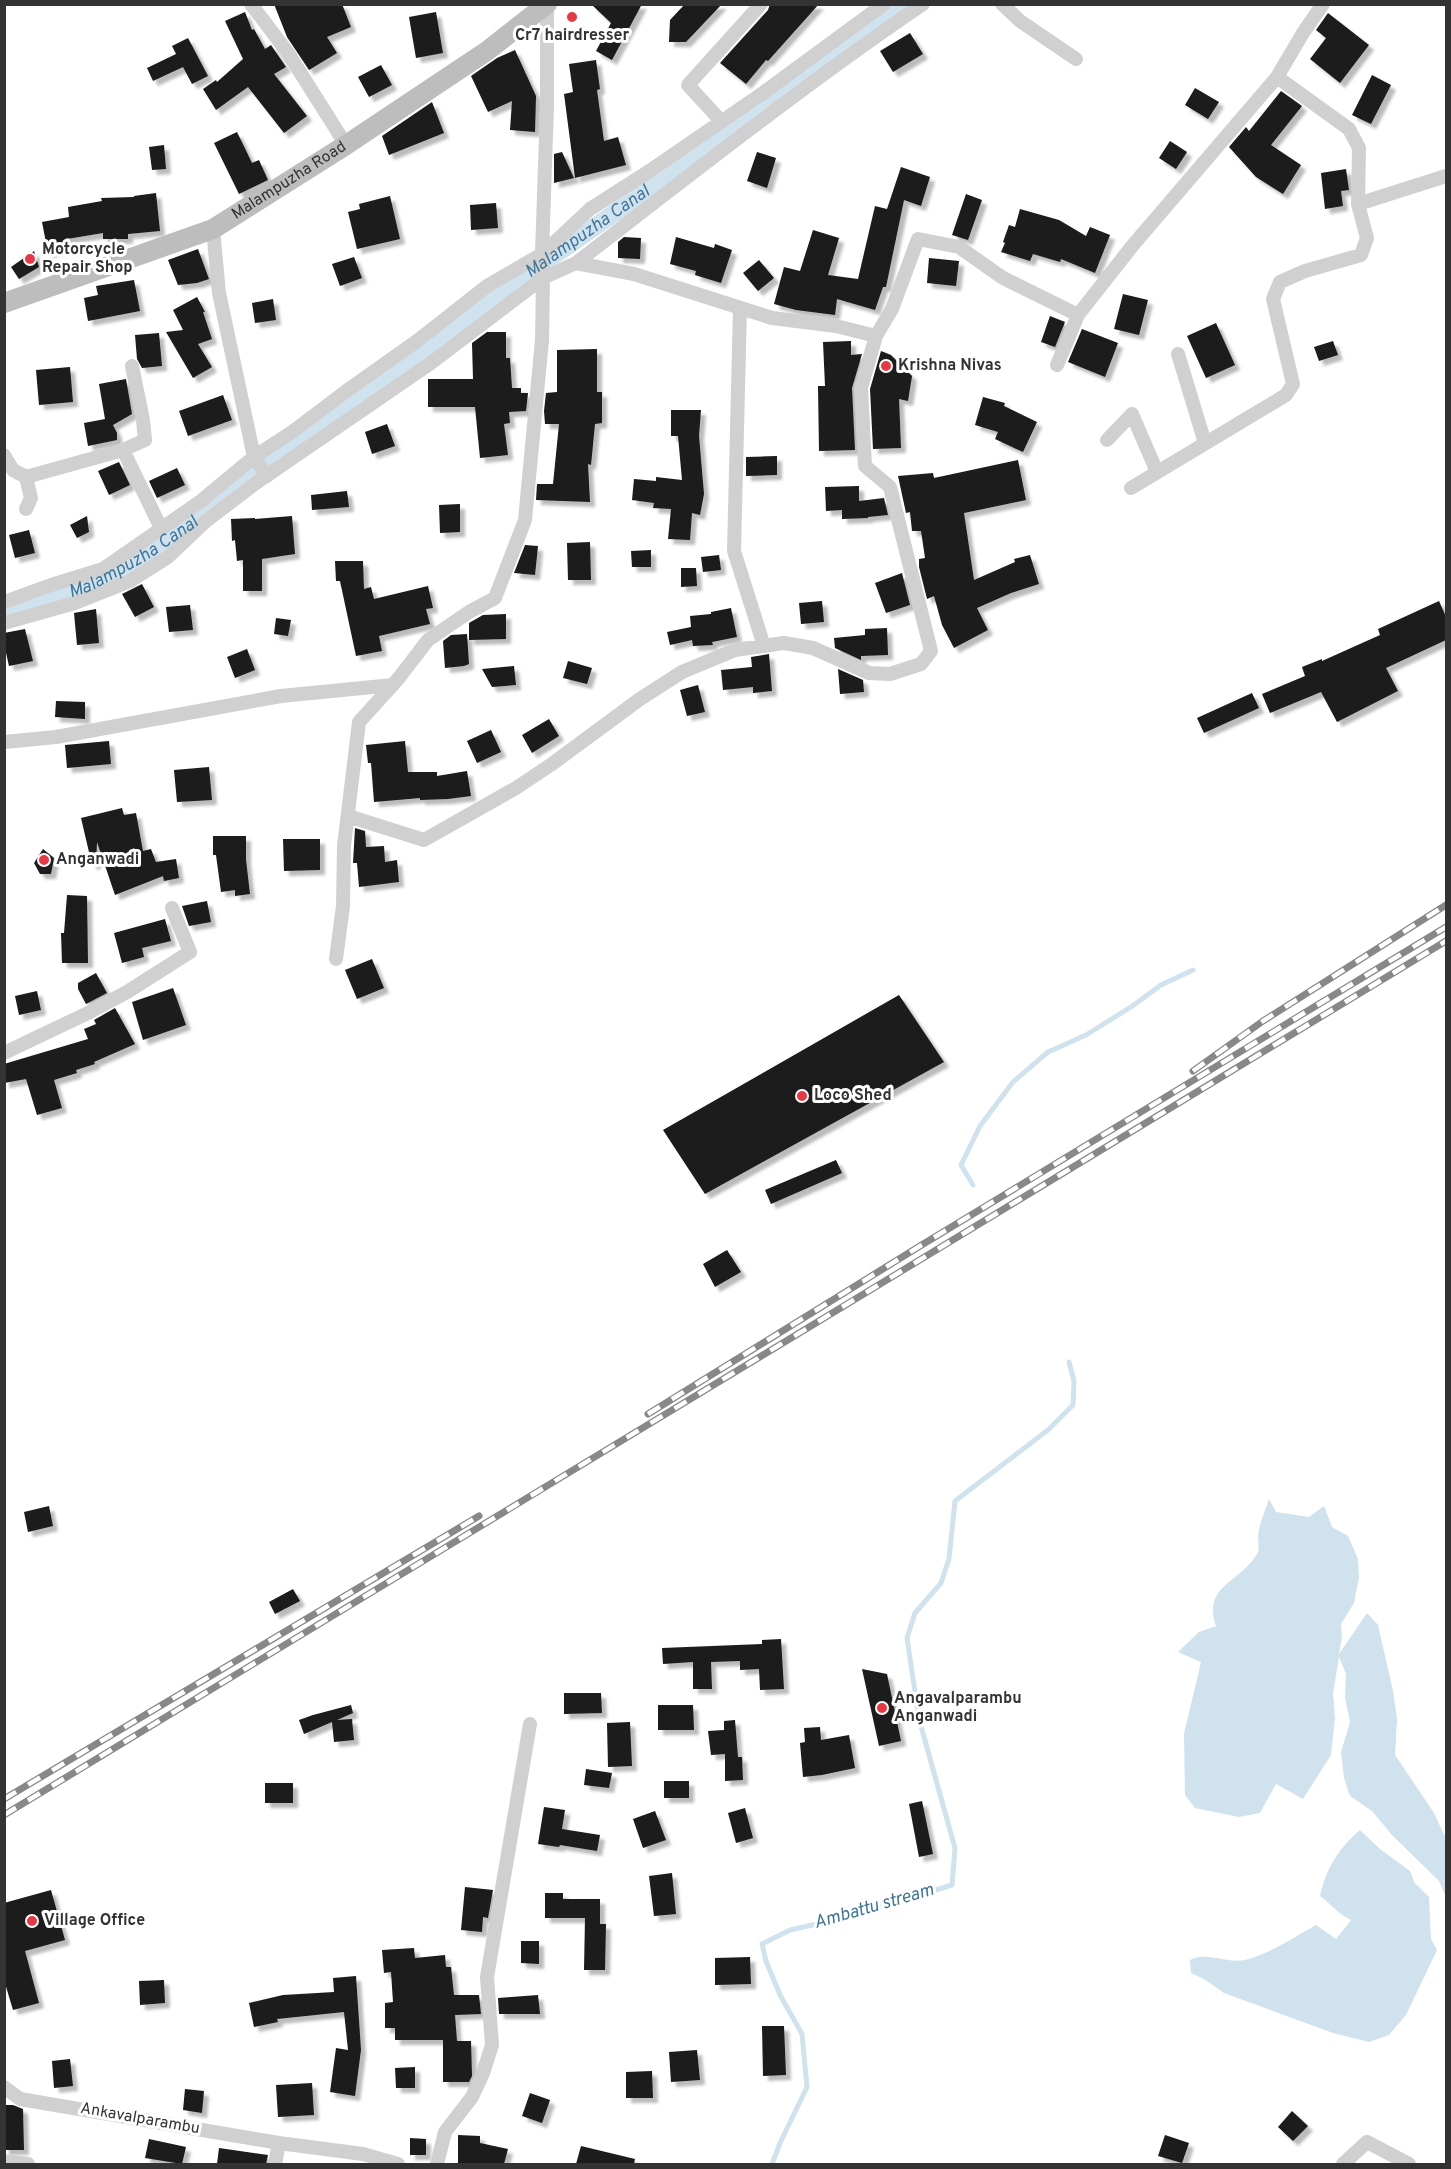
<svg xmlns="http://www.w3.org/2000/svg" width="1451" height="2169" font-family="Overpass,sans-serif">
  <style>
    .water { fill: #cfe2ee }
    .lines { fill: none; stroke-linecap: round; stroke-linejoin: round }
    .stream { stroke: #cfe2ee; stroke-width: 5 }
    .canal { stroke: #cfe2ee; stroke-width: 18 }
    .building { fill: #1a1a1a; filter: url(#shadow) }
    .minor { stroke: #d0d0d0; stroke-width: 14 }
    .secondary { stroke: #bdbdbd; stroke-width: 20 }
    .rail-casing { stroke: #888; stroke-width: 7 }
    .rail { stroke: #fff; stroke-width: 4.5; stroke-dasharray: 14; stroke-linecap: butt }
    .poi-dot { fill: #e63946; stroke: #fff; stroke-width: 2 }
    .labels { text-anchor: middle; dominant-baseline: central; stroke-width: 6; stroke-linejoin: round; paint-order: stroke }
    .poi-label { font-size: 16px; font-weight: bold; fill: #333; stroke: #fff; text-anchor: start }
    .street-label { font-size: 16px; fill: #333; stroke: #fff }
    .water-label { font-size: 18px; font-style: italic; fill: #3f7597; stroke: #fff }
  </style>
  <defs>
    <filter id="shadow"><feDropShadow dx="5" dy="5" stdDeviation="1.5" flood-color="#0004"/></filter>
  </defs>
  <rect width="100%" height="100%" fill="#fff"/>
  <path class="water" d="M1269,1499L1276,1512L1309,1517L1324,1506L1332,1527L1348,1536L1358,1559L1359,1577L1354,1603L1341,1624L1342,1638L1339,1654L1367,1613L1378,1625L1393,1691L1397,1719L1395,1755L1434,1813L1446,1839V1897L1439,1881L1392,1835L1372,1811L1350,1796L1344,1778L1341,1752L1350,1722L1345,1697L1346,1674L1339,1657L1333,1693L1335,1718L1331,1755L1303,1799L1276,1784L1260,1813L1239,1817L1195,1808L1185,1795L1184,1734L1201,1662L1178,1652L1199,1632L1216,1626C1202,1585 1240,1583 1257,1554C1260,1549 1258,1542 1258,1536C1259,1524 1265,1511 1269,1499Z
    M1360,1830L1380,1849L1410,1871L1414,1882L1429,1897L1431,1939L1437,1950L1406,2015L1389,2035L1369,2042L1333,2033L1224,1993L1204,1979L1191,1973L1190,1960C1207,1951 1227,1964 1245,1960C1271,1953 1293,1938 1316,1925L1336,1939L1351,1920C1338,1914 1331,1904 1320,1896C1326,1869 1338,1849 1360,1830Z"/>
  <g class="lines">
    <path class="stream" d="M973,1185L961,1165L980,1126L1013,1082L1048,1052L1086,1035L1131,1007L1161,985L1193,970
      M772,2164L780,2143L807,2087L802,2034L780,1995L766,1961L762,1944L790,1930L848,1917L952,1885L955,1848L919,1719L907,1638L915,1613L941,1583L949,1559L955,1501L1048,1430L1073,1405L1074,1381L1069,1362"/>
    <g class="canal">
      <path id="s1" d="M272,461L520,279L719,140L844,44L903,4"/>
      <path id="s2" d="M4,614L90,586L143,557L193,523L251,476"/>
    </g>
  </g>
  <path class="building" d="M274,4H342L351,27L327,37L337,53L309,70L287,37Z
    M591,4H642L612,60L596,51L611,23Z
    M685,4H722L686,42H669L670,20Z
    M770,4H819L768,61L766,60L746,84L720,63L768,10Z
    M245,12L252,30L254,29L265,49L271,45L286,67L274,74L307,116L284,133L248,87L216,110L203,89L216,80L217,82L243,59L225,21Z
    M436,12L443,53L416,58L409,17Z
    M1328,13L1369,45L1340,83L1310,59L1326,38L1316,30Z
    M910,33L923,54L893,72L880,51Z
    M188,38L208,76L192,84L183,67L153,81L147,68L176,54L172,46Z
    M515,50L536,96L535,132L510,130L512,101L488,112L471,76L497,58Z
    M596,60L600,89L597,90L604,141L618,137L626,165L575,178L564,94L573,92L569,64Z
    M381,65L392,85L369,97L358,77Z
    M1372,75L1391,85L1371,124L1352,115Z
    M1195,88L1219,102L1208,119L1185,105Z
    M1281,91L1302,106L1271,145L1301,165L1283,194L1256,177L1229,147L1246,127L1249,131Z
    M432,102L444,133L389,155L382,136Z
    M237,132L252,163L259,160L268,180L239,194L214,143Z
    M1170,141L1187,152L1176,169L1159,158Z
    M164,145L166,169L152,170L149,147Z
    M562,152L574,178L554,183V154Z
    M757,152L776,158L767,188L747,181Z
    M901,167L930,177L921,206L904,200L886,287H883L875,310L837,299L835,315L796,310L774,304L784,267L800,271L813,230L839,238L828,275L858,279L875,206L887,209Z
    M1346,169L1349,190L1341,191L1343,206L1325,209L1321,173Z
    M156,193L160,231L128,234V239H103V233L67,239L70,246L48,253L42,222L69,217L68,207L102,201L101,198L134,197V196Z
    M966,194L982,200L968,240L952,235Z
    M390,196L400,239L357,249L348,212L360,209L359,204Z
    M496,203L498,228L471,230L470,205Z
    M1020,209L1059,220L1086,236L1090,227L1110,235L1095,273L1061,259L1060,262L1033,254L1030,261L1001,252L1005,243L1003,242L1009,225L1015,227Z
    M624,237L641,238L640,259L618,258V242Z
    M676,237L714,248L715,244L732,250L721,283L695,275L696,271L670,264Z
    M198,249L209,279L197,283L178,285L168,260Z
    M34,251L39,267L19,279L11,267Z
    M354,257L362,278L340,286L332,264Z
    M929,258L959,261L956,286L927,283Z
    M759,260L774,278L758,291L743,273Z
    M134,280L140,311L88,321L84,298L98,295L96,286Z
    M1123,294L1148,300L1139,335L1114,329Z
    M197,297L205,312H203L212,339L198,344L212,367L193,378L166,332L183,330L173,310Z
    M273,299L276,320L255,323L252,303Z
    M1050,316L1065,322L1055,347L1041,342Z
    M1216,323L1235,365L1206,378L1187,336Z
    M1082,329L1118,343L1105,377L1068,362Z
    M487,332H506V358H510L512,388H521V393H528L526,411L509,412L510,423L504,424L508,455L480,458L475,407H428V379H473L472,343Z
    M159,333L162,366L142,368L137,359L135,335Z
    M851,341V355L862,354L852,388L855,450L819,451L818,386H825L823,342Z
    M1333,341L1338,355L1319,361L1314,347Z
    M597,349V392H602V423L595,424L591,465L588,464L590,502L536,500L537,484H553L559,424H545L544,411L546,393L557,392V350Z
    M881,351L891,355L912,376L908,401L899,399L901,448L873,449L870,389Z
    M70,367L73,402L39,405L36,370Z
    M126,379L132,414L113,425L117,433V440L88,446L84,423L105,419L99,384Z
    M223,395L232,420L188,436L179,411Z
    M983,397L1005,403L1004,406L1037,422L1023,452L995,439L998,432L975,425Z
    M671,410H701L699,436L704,494L700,515L692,513L690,540L668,539L671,509L653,508L654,503L632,500L634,479L656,481V477L682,480L678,436H671Z
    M387,424L395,446L372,454L365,432Z
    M777,456V475L746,476V457Z
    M1018,460L1026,500L964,513L974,580L1015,562L1014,559L1030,555L1039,584L1011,593L977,608L988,630L954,648L942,625L934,596L927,599L919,567V559L925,558L921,531H912L910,512L906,513L898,476L933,473L934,478Z
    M119,462L130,485L109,495L98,471Z
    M177,468L185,485L157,498L149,481Z
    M859,486V501L884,498L888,515L868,517V518L842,519V510L826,511L825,487Z
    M347,491L349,507L312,510L311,495Z
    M460,504V532L440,533L439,505Z
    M87,516L89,532L77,538L70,525Z
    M292,516L295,554L262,559V591H243V560L237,561L235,540L232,541L231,519L255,518V519Z
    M29,530L35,553L15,558L9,535Z
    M590,542L591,580H568L567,543Z
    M525,545L538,546L535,575L514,573Z
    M651,550V567H632L631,551Z
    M719,555L721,570L703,572L701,557Z
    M335,561H363L364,589L371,587L374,599L428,586L433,608L426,609L430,624L379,636L382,651L356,656L340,581H336Z
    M681,568H696L697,586L681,587Z
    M902,573L910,605L886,613L875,583Z
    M142,584L154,607L135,617L122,594Z
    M822,601L824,622L801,624L799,603Z
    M1439,601L1446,617V640L1386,668L1398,691L1337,722L1321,692L1270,713L1262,694L1305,676L1302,667L1322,659V661L1380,635L1378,629Z
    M190,605L193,630L169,632L166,607Z
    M731,608L737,637L712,642L713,645L693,646L692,640L670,645L667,632L691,627L690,616L711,614V612Z
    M96,609L99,643L77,645L74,613Z
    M506,614V639L469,640V623L483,615Z
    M276,618L291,620L288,636L274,634Z
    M887,628L888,655L861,656V660L835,648L834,638L865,635V629Z
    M25,629L33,661L9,666L4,644V633Z
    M467,634L469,664L464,666L445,668L443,641L451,635Z
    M247,649L255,670L235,678L227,657Z
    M769,654L772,691L753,693V687L723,690L721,670L752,667L751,657Z
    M568,661L592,668L587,684L563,678Z
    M514,666L516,685L492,687L482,669Z
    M838,669L863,680L864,692L840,694Z
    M698,685L705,712L687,716L680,690Z
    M1252,693L1259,708L1204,733L1197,718Z
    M56,701L85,702V719L55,717Z
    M549,719L559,736L532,753L522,735Z
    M491,730L501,752L477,763L467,741Z
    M109,741L111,764L67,768L65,745Z
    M405,741L408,772H437V776L467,771L471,796L448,799L420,800V798L374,802L371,763H368L366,745Z
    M209,767L212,800L177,802L174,770Z
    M122,808L124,815L136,813L143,851L151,849L156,862L176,859L179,878L164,881L163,876L115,895L97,842L96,864L92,865L81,818Z
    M355,828L365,831L366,847L384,846L385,862L397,860L399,882L359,887L357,863H353Z
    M213,836H246V860L250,894L235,896V890L221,892L216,855H213Z
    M283,839H320V870L284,871Z
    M43,849L54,858L51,874H40L34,863Z
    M67,895L87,896L88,963H62L61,933H64Z
    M207,901L211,922L189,926L182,906Z
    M165,919L171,941L142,948L144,957L122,963L114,933Z
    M372,959L384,988L357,999L345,970Z
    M96,973L107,993L86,1004L78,989V983Z
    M173,988L186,1025L143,1040L132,1002Z
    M37,991L41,1010L19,1015L15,996Z
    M899,995L944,1062L705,1194L663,1130Z
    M115,1008L135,1044L94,1062L95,1064L76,1070L77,1073L54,1080L62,1108L37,1115L26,1079L4,1083V1064L88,1039L84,1029L96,1024L94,1020Z
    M836,1160L842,1173L771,1204L765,1190Z
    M727,1250L741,1272L715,1287L703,1264Z
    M49,1506L53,1526L28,1532L24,1512Z
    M293,1589L300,1601L275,1614L269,1602Z
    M781,1639L784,1689L760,1690L759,1669L740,1670V1661L711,1662L712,1689H693V1662L663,1664L662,1648L762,1644V1640Z
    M862,1669L887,1674L901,1741L879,1746Z
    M564,1693H601L602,1713L564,1714Z
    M351,1705L353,1713L337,1720L352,1719L354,1740L334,1742L332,1722L304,1734L299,1720L313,1715Z
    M658,1705H693L694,1730H658Z
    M735,1720L738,1757H742L743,1780L725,1781V1754L711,1755L708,1731L724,1730V1721Z
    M630,1722L632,1766L608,1767L607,1723Z
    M820,1727L821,1740L849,1735L855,1768L822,1775L803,1777L800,1743L805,1742L804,1728Z
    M586,1769L612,1773L609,1788L584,1785Z
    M664,1781H689V1798H664Z
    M265,1783H293V1803H265Z
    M922,1801L933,1854L919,1857L909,1804Z
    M544,1807L565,1810L562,1829L600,1835L597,1851L560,1845L559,1847L538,1844Z
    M745,1808L753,1838L736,1843L728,1813Z
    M655,1811L666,1840L643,1848L633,1819Z
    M672,1873L676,1914L654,1916L649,1876Z
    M465,1887L493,1890L488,1918L483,1917L482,1932L461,1930Z
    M51,1890L65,1940L25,1951L39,2003L13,2010L4,1980V1903Z
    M545,1893H563V1899H600V1924H606L605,1970H584L585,1918H545Z
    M521,1941H539V1964L521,1963Z
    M414,1948L415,1958L445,1955L446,1967H451L454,1995H479L481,2014L455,2015L457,2041H471L472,2076L469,2082H443V2040H395V2028H385V2003L393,2002L391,1972L384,1973L382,1950Z
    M750,1957L751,1984L715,1985V1958Z
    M356,1976L361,2050L355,2096L330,2092L336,2048L348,2050L344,2012L277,2019L278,2022L254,2027L249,2003L283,1995L334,1992L333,1978Z
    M164,1980L165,2003L140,2005L139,1981Z
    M538,1995L540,2014H499L498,1998Z
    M762,2026H784L786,2075L763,2076Z
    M697,2050L700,2080L671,2082L669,2052Z
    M70,2059L73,2086L54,2088L52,2061Z
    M415,2067V2088H396L395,2068Z
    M652,2071L653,2098H626V2072Z
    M312,2083L314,2115L278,2117L276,2085Z
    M185,2089L204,2091L202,2113L183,2110Z
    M530,2093L550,2100L542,2123L522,2116Z
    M4,2105H13L23,2109L24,2150H4Z
    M1292,2111L1308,2126L1293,2141L1278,2127Z
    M458,2135L480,2136V2143L508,2149L504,2164H458Z
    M1165,2135L1189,2143L1182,2163L1158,2156Z
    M410,2138L426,2139V2155H410Z
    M149,2139L186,2147L182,2164L145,2158Z
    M581,2146L635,2159L634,2164H576Z
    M219,2148L268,2155L266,2164H217Z"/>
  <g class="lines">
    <path class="minor" d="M251,4L288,53L346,145
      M1002,4L1020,21L1076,59
      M1277,77L1349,129L1359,148L1358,204
      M721,121L688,85L761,4
      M213,229L219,293L254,457L267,476
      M740,308L734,551L764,646
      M876,336L892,309L918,239L959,247L1003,278L1078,315
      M1178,354L1205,443
      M1057,365L1078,315L1133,245L1277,77L1303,33L1323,4
      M1107,440L1132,414L1157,472
      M123,450L161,528
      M4,455L13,470L26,477L31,498L26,509
      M26,477L123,450L145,440L143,420L132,366
      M1131,488L1286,395L1293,384L1273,299L1280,282L1305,271L1361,255L1367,238L1358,204L1446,176
      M4,602L51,585L103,569L201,501L254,457L292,432L345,392L417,341L487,286L542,254L590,209L648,172L763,93L884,4
      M4,623L75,603L130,581L168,557L206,521L256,483L431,363L543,278L576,263C690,175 804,85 923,4
      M4,742L56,737L281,696L393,685
      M348,816L424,840L516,788L552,764L640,699L682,672L735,650L784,643L813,648L869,673L890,674L921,664L931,651L890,487L865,466L861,388L876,336L836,326L772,318L634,274L576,263
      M336,959L343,906L344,846L359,722L398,679L428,640L469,612L495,598L525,520L542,340L543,278L542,254L547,106V4
      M4,1053L88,1013L127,992L190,952L172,908
      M4,2087L20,2099L279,2143
      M4,2161L28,2164
      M275,2164L279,2143L363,2154L398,2164
      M437,2164L445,2132L472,2097L483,2073L492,2045L487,1977L530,1724
      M1343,2164L1367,2142L1409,2164"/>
    <path class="secondary" id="s3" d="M4,303L213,229L346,145L487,51L547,4"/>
    <defs>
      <path id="rail" d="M1193,1071L1263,1021L1446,905
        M648,1414L920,1246L1446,927
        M4,1799L479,1516
        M4,1815L1446,941"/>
    </defs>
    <use href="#rail" class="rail-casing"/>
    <use href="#rail" class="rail"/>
  </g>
  <g class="poi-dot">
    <circle cx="572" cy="17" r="6"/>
    <circle cx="30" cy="259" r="6"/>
    <circle cx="886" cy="366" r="6"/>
    <circle cx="44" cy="860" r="6"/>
    <circle cx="802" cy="1096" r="6"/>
    <circle cx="882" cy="1708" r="6"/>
    <circle cx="32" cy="1921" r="6"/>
  </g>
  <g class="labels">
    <g class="poi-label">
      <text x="572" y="36" text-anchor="middle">Cr7 hairdresser</text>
      <text x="42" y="250">Motorcycle<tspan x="42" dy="18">Repair Shop</tspan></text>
      <text x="898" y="366">Krishna Nivas</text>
      <text x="56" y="860">Anganwadi</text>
      <text x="814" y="1096">Loco Shed</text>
      <text x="894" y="1699">Angavalparambu<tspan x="894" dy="18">Anganwadi</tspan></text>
      <text x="44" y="1921">Village Office</text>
    </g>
    <g class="street-label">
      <text stroke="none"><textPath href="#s3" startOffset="312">Malampuzha Road</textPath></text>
      <text transform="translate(140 2119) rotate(10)">Ankavalparambu</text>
    </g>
    <g class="water-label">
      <text stroke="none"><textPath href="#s1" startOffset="390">Malampuzha Canal</textPath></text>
      <text stroke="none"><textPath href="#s2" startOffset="142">Malampuzha Canal</textPath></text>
      <text transform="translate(874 1907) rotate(-16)">Ambattu stream</text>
    </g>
  </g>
  <rect width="1451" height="2169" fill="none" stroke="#333333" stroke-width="12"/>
</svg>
